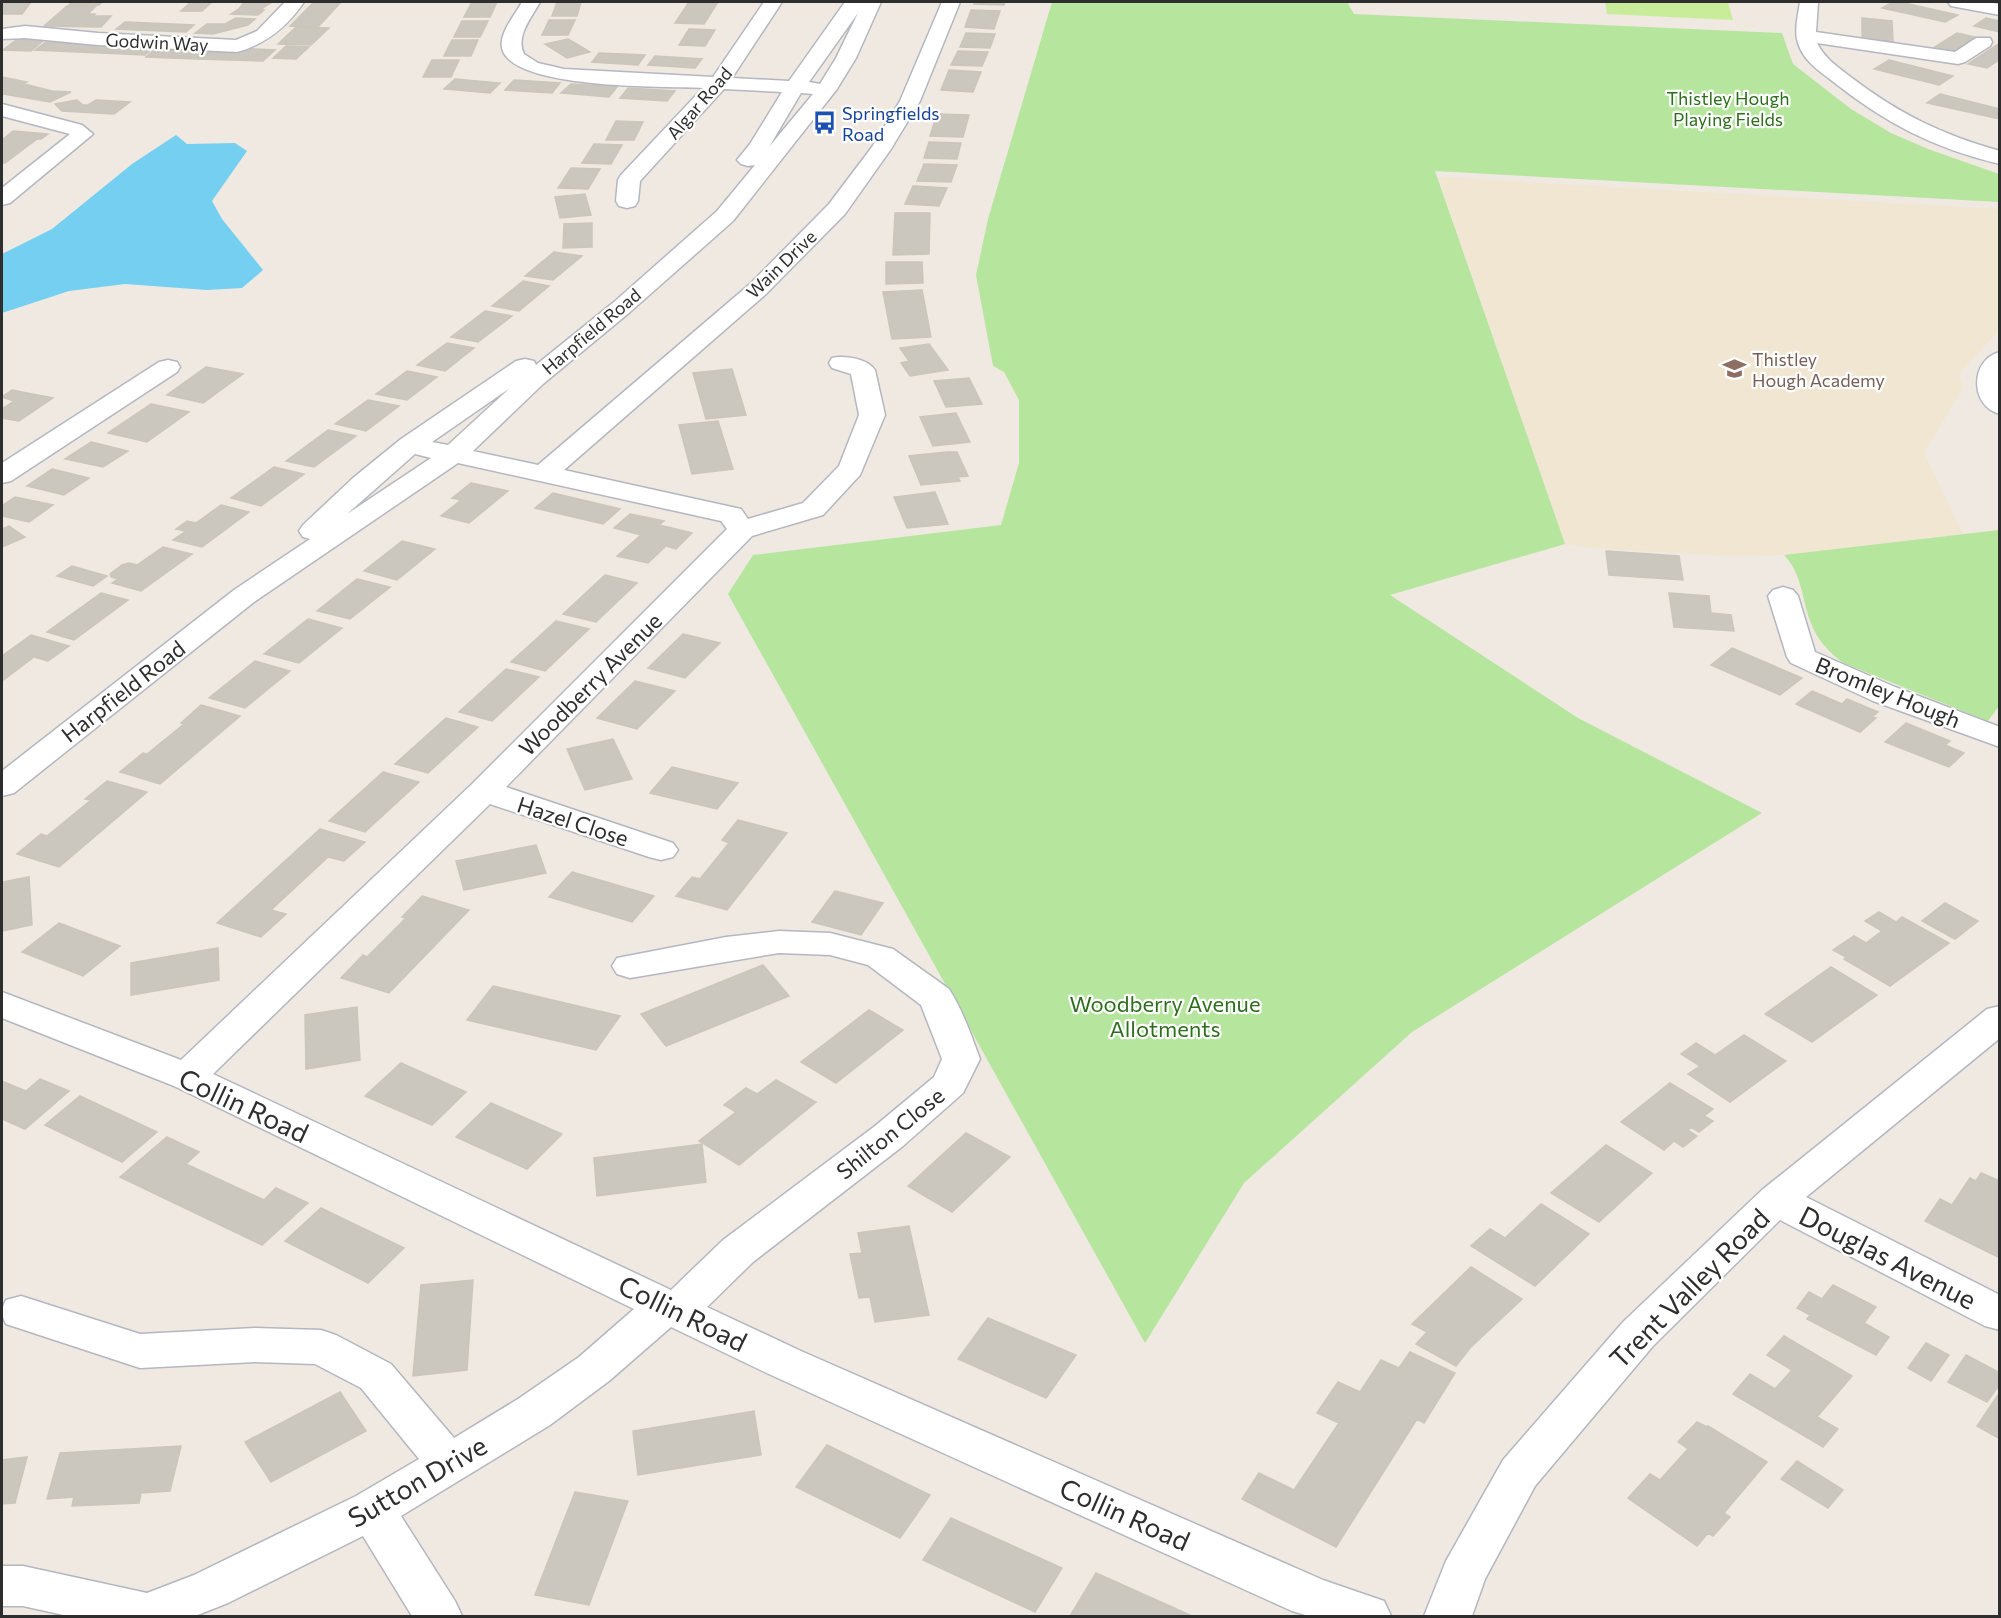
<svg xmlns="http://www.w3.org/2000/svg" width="2001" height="1618" font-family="Commissioner,sans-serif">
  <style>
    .education { fill: #f0e6d1 }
    .green { fill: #b6e59e }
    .pitch { fill: #c9ec9a }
    .water { fill: #75cff0 }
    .building { fill: #cbc7bf; stroke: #cbc5ba; stroke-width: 1.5 }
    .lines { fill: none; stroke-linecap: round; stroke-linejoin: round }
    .minor-casing { stroke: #b4b7c1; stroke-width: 3 }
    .minor { fill: #fff; fill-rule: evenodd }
    .labels { text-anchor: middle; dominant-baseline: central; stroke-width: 4.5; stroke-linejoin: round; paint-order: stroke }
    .far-street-label { font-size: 18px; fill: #2e2e2e; stroke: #fff }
    .far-park-label { font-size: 18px; fill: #2c6e1b; stroke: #fff }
    .far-transit-label { font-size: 18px; fill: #164399; stroke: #fff; text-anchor: start }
    .far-education-label { font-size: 18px; fill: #785e54; stroke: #fff; text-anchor: start }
    .street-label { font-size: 22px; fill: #2e2e2e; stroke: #fff }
    .park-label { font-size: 22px; fill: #2c6e1b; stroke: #fff }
    .near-street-label { font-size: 27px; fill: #2e2e2e; stroke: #fff }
  </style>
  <rect width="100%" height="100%" fill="#efe9e1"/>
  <path class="education" d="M1438,177L1999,209V330L1961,372L1959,376L1963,388L1924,453L1963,534L1784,555L1731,556L1593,548L1565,544Z"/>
  <path class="green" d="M1052,2H1347L1354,14L1782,33L1793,64L1851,109L1891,133L1928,149L1999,174V202L1435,171L1565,544L1390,595L1578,718L1762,813L1412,1032L1244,1183L1145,1343L728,594L753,555L1001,525L1019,463V400L1004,372L993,366L976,275L988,219Z
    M1999,530V706L1988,721L1843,663C1829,652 1817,640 1811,623C1802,600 1802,573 1784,555Z"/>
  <path class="pitch" d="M1605,2H1728L1733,20L1607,14Z"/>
  <path class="water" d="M176,135L187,144L235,143L247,151L212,201L222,219L263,270L242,288L207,290L125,284L69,291L2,313V254L52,229L132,164Z"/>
  <path class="building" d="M2,2H31L22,14H2Z
    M72,2H102L99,5H69Z
    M191,2H212L202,11H181Z
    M244,2H272L261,9L264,10L258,15L231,14L239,9Z
    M314,2H341L318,27L290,26Z
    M472,2H497L490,17H464Z
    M557,2H581L577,16H552Z
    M689,2H718L704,24L675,23Z
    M975,2H1005L1004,5L974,4Z
    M1893,2H1900L1958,15L1945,22L1882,8Z
    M67,6H96L88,14H95L93,16H111L101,27L44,26Z
    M971,10L1000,11L994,29L965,27Z
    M236,18L255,19L248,25L213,34L195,33L207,24H225Z
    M1862,18L1892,21L1893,42L1862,39Z
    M1986,18L2000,21V32L1974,26Z
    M549,20H575L568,35H542Z
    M462,21H488L480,37H454Z
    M125,22L194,25L186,32L116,29Z
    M296,27L329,28L311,45L278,44Z
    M689,29L715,30L705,46L679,45Z
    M966,33L995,34L990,48L960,47Z
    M1957,33L1975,37L1948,54L1930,50Z
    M568,39L590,52L567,58L545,44Z
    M16,40L43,41L31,51L3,50Z
    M452,40H478L471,56H444Z
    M46,42L85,44L156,45L145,55L35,50Z
    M2000,43V59L1987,68L1968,64Z
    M286,46L309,47L296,59L273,58Z
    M157,47L208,49L197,59L146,57Z
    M210,47L275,50L263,61L197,59Z
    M958,51L988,52L982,66L951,65Z
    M599,53L645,55L638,65L592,62Z
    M655,56L702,59L695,68L648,65Z
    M432,60H459L451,77H423Z
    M1889,60L1953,76L1939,85L1874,69Z
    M949,70L981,72L973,92L941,90Z
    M2,77L27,82L3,93L2,92Z
    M455,79L500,83L490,93L444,89Z
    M514,80L560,83L552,93L505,90Z
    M24,84L52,91L71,92L50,102L3,94Z
    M571,84L617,87L609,97L561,93Z
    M628,88L675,91L667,101L620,98Z
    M1940,94L2000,109V119L1927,103Z
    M77,100L83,105H88L96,100L130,102L114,114L62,111L55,104Z
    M937,114L969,115L963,137L930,136Z
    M616,121L643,122L634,140H606Z
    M13,131L37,133L48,134L41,139H37L5,163H2V140Z
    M929,142L961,143L957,159L924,158Z
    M594,144L622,145L611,164L582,163Z
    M924,164L957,165L951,182L917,181Z
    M571,168L600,169L588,189L558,188Z
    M913,186L947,188L939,206L905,204Z
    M585,194L591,215L560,218L555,197Z
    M895,213H930L929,254L893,255Z
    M592,223V247L563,248L564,224Z
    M554,252L582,256L553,280L525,276Z
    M886,262H922L923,283L886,284Z
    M523,281L549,286L519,311L492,306Z
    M922,290L931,337L892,339L883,292Z
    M485,311L512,316L478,342L451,337Z
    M447,343L474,348L445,371L417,365Z
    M929,344L948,370L910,376L901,363L909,361L900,348Z
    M206,367L243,374L203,403L167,395Z
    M732,369L746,415L706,419L693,373Z
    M407,371L437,377L407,400L376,394Z
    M969,378L982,404L946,407L934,381Z
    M12,390L32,394L53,398L19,421L2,418V409L14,401L2,397Z
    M368,400L399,406L366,431L335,424Z
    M151,404L189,412L147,442L108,433Z
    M956,413L970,442L933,446L920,417Z
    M718,421L733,469L692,474L679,425Z
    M328,430L356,436L314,467L286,461Z
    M91,442L128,451L103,467L65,459Z
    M947,452H957L968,476L958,477L960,481L921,485L909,456Z
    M274,467L304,474L261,506L231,498Z
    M52,469L89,478L64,495L27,486Z
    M471,483L508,491L469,523L441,516L461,500L452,498Z
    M935,492L948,524L907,528L894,497Z
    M553,493L620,509L603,524L535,508Z
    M15,497L53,505L29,522L2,516V506Z
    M221,505L249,512L202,547L173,540L186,531L176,529L187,521L196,523Z
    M630,514L664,521L659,525L692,533L676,549L666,546L648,563L617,556L641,535L614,528Z
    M9,526L25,537L2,547V529Z
    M402,541L435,549L397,580L364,571Z
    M163,547L192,554L141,591L112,583L118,579L111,577L110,574L122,565L129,563L137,565Z
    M1606,551L1679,556L1683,580L1609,575Z
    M72,566L107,576L93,586L57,576Z
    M605,575L637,583L596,622L563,614Z
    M357,579L390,587L350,619L317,611Z
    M101,593L128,600L74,640L47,632Z
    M1669,593L1709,596L1711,613L1731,615L1734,631L1674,627Z
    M308,619L342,628L299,663L264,654Z
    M556,621L589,629L545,671L511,662Z
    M683,634L720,643L685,678L648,668Z
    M31,635L69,646L48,661L34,657L2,681V656Z
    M1732,648L1802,678L1780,695L1711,665Z
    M255,661L290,671L245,708L209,698Z
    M506,669L539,677L492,721L459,712Z
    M635,681L675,691L637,729L597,718Z
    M1812,691L1842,704L1847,699L1878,712L1872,717L1876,718L1860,732L1796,704Z
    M201,705L240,716L160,784L120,772L143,753L147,754L184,724L181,723Z
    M446,718L478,727L428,773L395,764Z
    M1906,723L1950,741L1945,745L1964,753L1949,767L1885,742Z
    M613,739L632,779L585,790L567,749Z
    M672,767L738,783L717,809L650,793Z
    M383,772L419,782L365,832L329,821Z
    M107,781L147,792L59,867L17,854L41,834L47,836L91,800L85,799Z
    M738,820L787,833L727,910L676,896L692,877L700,879L729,843L722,840Z
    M320,829L365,842L344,861L328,857L271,910L286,914L261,937L217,923Z
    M536,845L546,873L464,890L456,861Z
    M572,872L654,896L632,922L549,897Z
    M29,877L32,925L2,931V882Z
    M835,891L883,903L861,935L812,922Z
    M422,896L469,910L389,993L341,978L363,955L367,957L406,918L402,917Z
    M1945,903L1978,921L1955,939L1922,921Z
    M1879,912L1896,922L1902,917L1949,943L1890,986L1844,959L1846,957L1833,950L1854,936L1866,943L1882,931L1865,921Z
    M59,923L120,946L83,976L22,952Z
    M218,948L219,980L131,995V963Z
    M763,965L789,996L666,1046L641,1014Z
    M1831,967L1877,995L1812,1042L1765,1014Z
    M493,986L620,1016L596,1050L467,1020Z
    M357,1007L360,1060L306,1069L305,1015Z
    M869,1010L903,1030L836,1083L801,1062Z
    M1744,1035L1786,1061L1730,1102L1688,1074L1700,1066L1681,1054L1696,1043L1715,1055Z
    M401,1063L466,1092L432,1125L365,1096Z
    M40,1079L69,1091L25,1129L2,1119V1081L26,1091Z
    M776,1080L816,1102L739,1165L699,1141L736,1112L724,1105L746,1088L757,1094Z
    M1670,1083L1713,1109L1704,1116L1713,1121L1699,1132L1691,1127L1688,1130L1697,1136L1683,1147L1674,1141L1664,1150L1621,1122Z
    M80,1096L157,1132L122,1162L45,1125Z
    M491,1103L562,1134L527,1169L456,1137Z
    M966,1133L1010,1157L952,1212L908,1186Z
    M167,1137L199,1152L186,1164L264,1200L276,1188L308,1203L262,1245L120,1177Z
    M702,1144L706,1182L597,1196L594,1158Z
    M1606,1145L1652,1173L1599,1222L1551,1193Z
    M1981,1173L2000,1181V1258L1925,1221L1940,1199L1952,1205L1970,1178L1976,1181Z
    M1541,1204L1589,1234L1535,1286L1471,1246L1490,1229L1505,1238Z
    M321,1208L404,1248L368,1283L285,1241Z
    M909,1226L929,1315L875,1322L870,1297L859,1298L850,1254L862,1253L858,1233Z
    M1471,1267L1522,1299L1470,1348L1456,1366L1416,1344L1427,1332L1412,1324Z
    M473,1280L467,1370L413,1376L421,1285Z
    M1833,1285L1876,1307L1864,1323L1889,1337L1876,1355L1807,1319L1810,1315L1797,1308L1809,1292L1822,1299Z
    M988,1318L1076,1355L1046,1398L958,1359Z
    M1784,1336L1852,1376L1817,1417L1838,1429L1823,1447L1733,1394L1750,1374L1775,1389L1792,1370L1767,1355Z
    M1926,1343L1949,1355L1931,1381L1908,1368Z
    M1410,1352L1455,1373L1424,1423L1417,1419L1336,1547L1242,1499L1259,1473L1294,1490L1339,1423L1317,1413L1338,1382L1360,1392L1381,1360L1399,1368Z
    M1966,1355L2000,1373V1384L1987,1402L1948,1382Z
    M340,1392L366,1431L271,1482L245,1442Z
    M2000,1392V1439L1977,1426Z
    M754,1411L761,1455L638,1475L633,1431Z
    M1697,1422L1707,1427L1708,1426L1767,1462L1724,1513L1730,1517L1713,1536L1708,1533L1697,1546L1628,1498L1650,1474L1660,1480L1688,1449L1678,1442Z
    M827,1445L930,1495L900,1538L796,1487Z
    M181,1446L170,1491L141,1493L139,1503L72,1506L74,1497L47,1499L60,1453Z
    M27,1457L15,1503L2,1504V1460Z
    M1797,1461L1843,1490L1828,1508L1781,1479Z
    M575,1492L628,1501L589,1605L535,1595Z
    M951,1518L1062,1568L1035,1612L923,1560Z
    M1096,1573L1192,1616H1070Z"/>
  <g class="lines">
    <defs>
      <path id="minor" d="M285,2H304C287,27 266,44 237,52L98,45L25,38L2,39V29L25,26L98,33L236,40L257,31Z
        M522,2H540C532,17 515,36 524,54L538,63L564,69L713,77L764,2H782L732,78L789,81L845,2H881L856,58L837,89L733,221L630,312L543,384L473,451L538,465L750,284L829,204L872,147L900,101L942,2H960L920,101L891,149L845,214L766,294L564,470L741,509L748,519L803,503L839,466L859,415L851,374L832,368L829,363L832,358C845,355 868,359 875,370L885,415L860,475L823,515L752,536L506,787L673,843L678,850L673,857L661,860L649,857L490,804L213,1074L671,1290L723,1240L875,1126L934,1077L942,1059L921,1005L868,965L830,955L779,953L630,978L617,974L612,966L617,958L726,937L779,931L830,933L893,949L949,989C963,1011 971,1035 980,1059L963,1093L903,1146L753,1262L707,1307L801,1351L1323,1580L1384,1601L1391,1616H1309L1292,1611L771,1375L671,1327L609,1381L550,1425L401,1516L455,1601L462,1616H412L363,1536L228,1603L195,1616H68L23,1606H2V1566H23L147,1593L194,1575L356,1496L419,1459L361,1388L315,1364L255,1362L140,1368L6,1324C1,1314 1,1310 6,1300L21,1296L140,1334L255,1328L321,1330L336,1335L391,1364L454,1438L518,1399L579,1357L634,1309L174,1086L2,1018V992L181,1060L472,784L727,529L721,521L458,463L254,602L14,793L2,796V771L234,590L310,539L303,537L299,531L303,525L353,478L401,439L516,361L525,359L534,361L536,365L614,302L717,211L755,165L748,166L741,164L737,160L750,144L782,92L724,89L640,181L638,201L635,206L627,208L619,206L616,201L618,180L621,175L703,88C666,86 511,90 502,48C499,33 515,15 522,2ZM858,13L836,58L820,84L809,82ZM801,93L813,94L769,147ZM510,388L448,445L432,442ZM415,454L431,458L347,514Z
        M1800,2H1818L1816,32L1955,52L1976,38H1990L1992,42L1990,46L1965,62L1958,64L1817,43C1825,59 1838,67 1852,78C1899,114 1943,135 2000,151V164C1933,148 1885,123 1831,80C1818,70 1803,60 1798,43C1794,31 1798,15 1800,2Z
        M1948,2H1984L2000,4V15L1951,6Z
        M2,104L82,125L93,134L10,203L2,205V188L70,134L2,116Z
        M2000,352V414C1969,406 1970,359 2000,352Z
        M168,360L177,362L180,367L177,372L11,481L2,483V463L159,362Z
        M1783,587L1793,590L1798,596L1815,652L1895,687L2000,727V747L1873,701L1791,663L1787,657L1768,596L1773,590Z
        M2000,1006V1038L1806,1197L2000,1295V1330L1985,1326L1780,1220L1653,1346L1535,1486L1485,1579L1472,1616H1424L1446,1561L1503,1460L1623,1322L1762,1190L1987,1009Z"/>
    </defs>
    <use href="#minor" class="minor-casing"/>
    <use href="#minor" class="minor"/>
  </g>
  <defs>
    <symbol id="bus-bare" viewBox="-9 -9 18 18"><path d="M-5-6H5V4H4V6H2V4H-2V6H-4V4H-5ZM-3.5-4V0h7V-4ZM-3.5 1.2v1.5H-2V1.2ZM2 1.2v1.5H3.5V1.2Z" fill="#1a4fb4" stroke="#fff" stroke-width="2.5" paint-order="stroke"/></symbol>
    <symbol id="school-bare" viewBox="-9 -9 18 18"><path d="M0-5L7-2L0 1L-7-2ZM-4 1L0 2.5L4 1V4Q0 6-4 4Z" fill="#8d6e63" stroke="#fff" stroke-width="2.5" paint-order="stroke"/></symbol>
  </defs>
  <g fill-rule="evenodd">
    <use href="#bus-bare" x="808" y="106" width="33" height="33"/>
    <use href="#school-bare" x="1718" y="352" width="33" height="33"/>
  </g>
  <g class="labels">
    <g class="far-street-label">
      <text transform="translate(157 42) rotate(3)">Godwin Way</text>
      <text transform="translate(699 103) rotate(-49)">Algar Road</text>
      <text transform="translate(781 264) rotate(-44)">Wain Drive</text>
      <text transform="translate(591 331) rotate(-40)">Harpfield Road</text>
    </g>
    <g class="far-park-label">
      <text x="1728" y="98">Thistley Hough<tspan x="1728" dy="21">Playing Fields</tspan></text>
    </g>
    <g class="far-transit-label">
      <text x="842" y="113">Springfields<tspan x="842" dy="21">Road</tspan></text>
    </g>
    <g class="far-education-label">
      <text x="1752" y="359">Thistley<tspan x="1752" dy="21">Hough Academy</tspan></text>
    </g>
    <g class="street-label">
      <text transform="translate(590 684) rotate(-45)">Woodberry Avenue</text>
      <text transform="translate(123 691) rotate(-38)">Harpfield Road</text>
      <text transform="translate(1888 692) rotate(22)">Bromley Hough</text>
      <text transform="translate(573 821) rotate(18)">Hazel Close</text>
      <text transform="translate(890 1133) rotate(-39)">Shilton Close</text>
    </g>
    <g class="park-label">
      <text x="1165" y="1003">Woodberry Avenue<tspan x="1165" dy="25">Allotments</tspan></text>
    </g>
    <g class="near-street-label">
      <text transform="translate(244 1105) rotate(25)">Collin Road</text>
      <text transform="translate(1888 1257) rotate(27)">Douglas Avenue</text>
      <text transform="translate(1689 1288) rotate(-45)">Trent Valley Road</text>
      <text transform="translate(683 1313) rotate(26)">Collin Road</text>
      <text transform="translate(417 1481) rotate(-30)">Sutton Drive</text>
      <text transform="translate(1125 1514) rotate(24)">Collin Road</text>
    </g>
  </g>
  <rect width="2001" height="1618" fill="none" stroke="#2e2e2e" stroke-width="6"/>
</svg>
